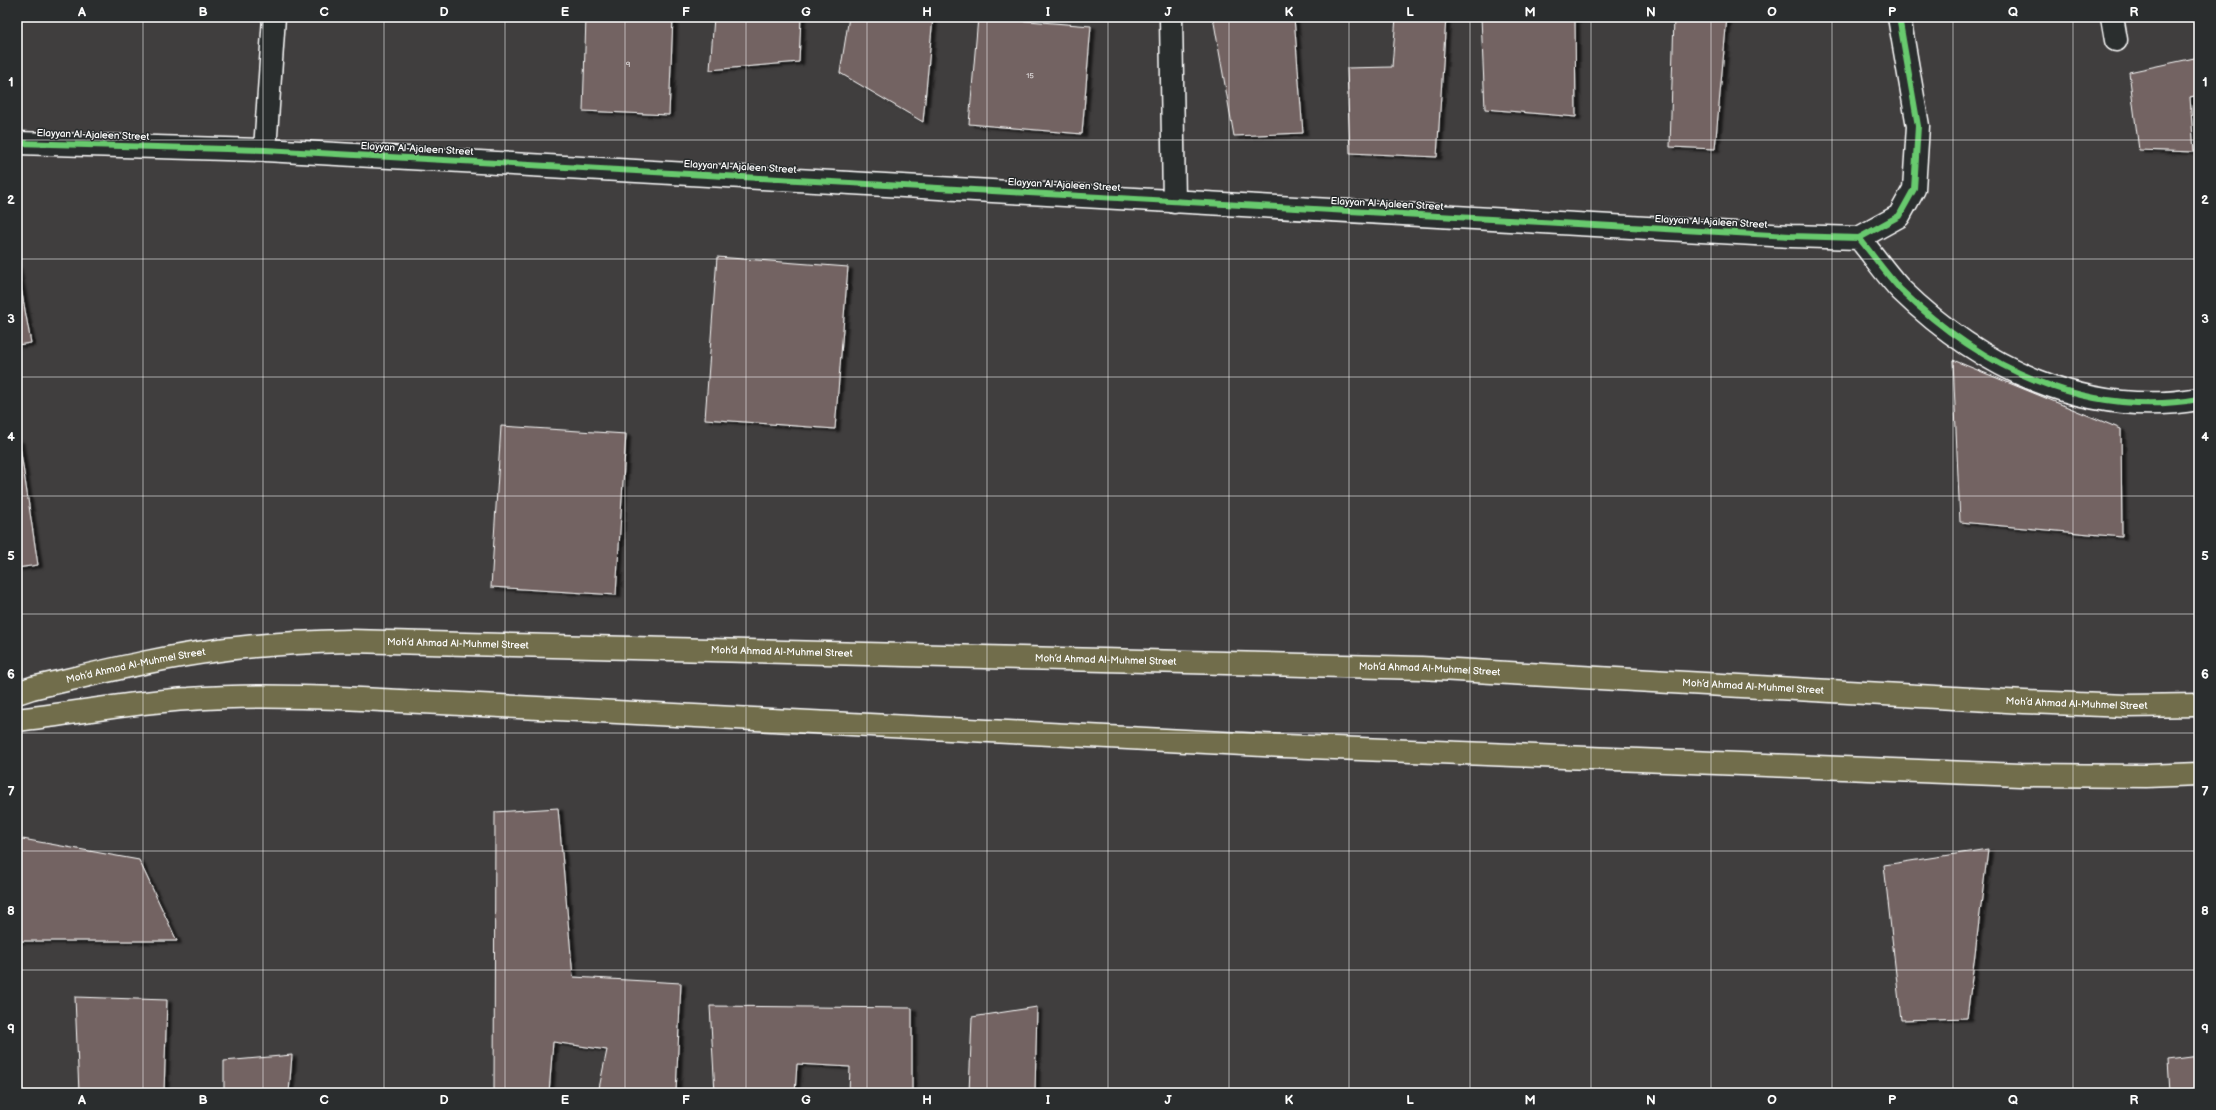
<svg xmlns="http://www.w3.org/2000/svg" width="2216" height="1110" font-family="'Balsamiq Sans',sans-serif">
  <style>
    .building { fill: #736462; stroke: #fff; filter: url(#shadow) }
    .lines { fill: none; stroke-linecap: round; stroke-linejoin: round }
    .minor-casing { stroke: #fff; stroke-width: 25 }
    .major-casing { stroke: #fff; stroke-width: 25 }
    .minor { stroke: #2a2d2e; stroke-width: 22 }
    .major { stroke: #716d4b; stroke-width: 22 }
    .cycleway-casing { stroke: #2a2d2e; stroke-width: 8 }
    .cycleway { stroke: #67ca6e; stroke-width: 6 }
    .grid { fill: none; stroke: #fff; stroke-width: 1; stroke-opacity: 0.55 }
    .labels { text-anchor: middle; dominant-baseline: central; stroke-width: 3; stroke-linejoin: round; paint-order: stroke }
    .number-label { font-size: 8px; fill: #dcd8d8 }
    .street-label { font-size: 10px; fill: #fff; stroke: #2a2d2e }
    .neatline { fill: none; stroke: #fff; stroke-width: 1.5 }
    .grid-label { font-size: 13px; text-anchor: middle; font-weight: bold; fill: #fff }
  </style>
  <defs>
    <filter id="shadow"><feDropShadow dx="4.5" dy="2.5" stdDeviation="1" flood-color="#0009"/></filter>
  </defs>
  <rect width="100%" height="100%" fill="#403e3e"/>
  <filter id="ink" filterUnits="userSpaceOnUse"><feTurbulence type="fractalNoise" baseFrequency=".025" numOctaves="2"/><feDisplacementMap in="SourceGraphic" scale="8" xChannelSelector="R" yChannelSelector="G"/><feConvolveMatrix kernelMatrix="1 2 1 2 8 2 1 2 1" color-interpolation-filters="sRGB"/></filter>
  <g filter="url(#ink)">
    <path class="building" d="M586,17H673L669,115L583,111Z
      M714,17H801L799,62L710,70Z
      M849,17H933L923,122L840,73Z
      M978,17L1091,26L1082,134L969,124Z
      M1213,17H1294L1303,133L1234,136Z
      M1396,17H1446L1437,157L1350,153L1347,68L1392,67Z
      M1481,17L1575,19L1576,117L1485,109Z
      M1674,17H1727L1715,149L1670,147Z
      M2199,57V95L2190,97L2194,152L2139,150L2129,72Z
      M717,257L848,267L835,429L705,419Z
      M17,266L31,343L17,345Z
      M1953,360L2121,429L2122,537L1960,522Z
      M501,426L626,434L616,595L491,587Z
      M17,440H19L38,565L17,568Z
      M558,808L573,977L681,983L676,1093H598L607,1050L553,1042L549,1093H494L495,812Z
      M17,838L139,860L177,941H17Z
      M1988,849L1967,1018L1901,1020L1884,865Z
      M75,997L167,1000L164,1093H79Z
      M710,1006L912,1008V1093H849L850,1067L797,1064L795,1093H715Z
      M1037,1007L1035,1093H969L972,1017Z
      M292,1055L289,1093H224V1061Z
      M2199,1056V1093H2170L2168,1060Z"/>
    <g class="lines">
      <defs>
        <path id="minor" d="M1171,17L1174,202
          M2112,17L2116,40
          M17,143L265,150L1791,236L1859,238L1899,216L1914,189L1918,126L1899,17
          M265,150L274,17
          M1859,238C1873,255 1886,274 1901,290C1980,367 2086,419 2199,399"/>
        <g id="major">
          <path id="s1" d="M17,693L32,688C94,674 156,658 219,650C263,644 306,642 350,641L1421,668L2024,702L2127,706L2199,705"/>
          <path d="M17,720C74,714 131,702 189,699C240,695 290,696 341,698L1284,746L2020,775L2146,776L2199,774"/>
        </g>
      </defs>
      <use href="#minor" class="minor-casing"/>
      <use href="#major" class="major-casing"/>
      <use href="#minor" class="minor"/>
      <use href="#major" class="major"/>
      <defs>
        <path id="cycleway" d="M17,143L265,150L1791,236L1859,238L1899,216L1914,189L1918,126L1899,17
          M1859,238C1873,255 1886,274 1901,290C1980,367 2086,419 2199,399"/>
      </defs>
      <use href="#cycleway" class="cycleway-casing"/>
      <use href="#cycleway" class="cycleway"/>
    </g>
  </g>
  <path class="grid" d="M143,17V1093M263,17V1093M384,17V1093M505,17V1093M625,17V1093M746,17V1093M867,17V1093M987,17V1093M1108,17V1093M1229,17V1093M1349,17V1093M1470,17V1093M1591,17V1093M1711,17V1093M1832,17V1093M1953,17V1093M2073,17V1093M17,140H2199M17,259H2199M17,377H2199M17,496H2199M17,614H2199M17,733H2199M17,851H2199M17,970H2199"/>
  <g class="labels">
    <g class="number-label">
      <text x="628" y="64">9</text>
      <text x="1030" y="75">15</text>
    </g>
    <g class="street-label">
      <text transform="translate(93 135) rotate(2)">Elayyan Al-Ajaleen Street</text>
      <text transform="translate(417 149) rotate(3)">Elayyan Al-Ajaleen Street</text>
      <text transform="translate(740 167) rotate(3)">Elayyan Al-Ajaleen Street</text>
      <text transform="translate(1064 185) rotate(3)">Elayyan Al-Ajaleen Street</text>
      <text transform="translate(1387 204) rotate(3)">Elayyan Al-Ajaleen Street</text>
      <text transform="translate(1711 222) rotate(3)">Elayyan Al-Ajaleen Street</text>
      <text stroke="none"><textPath href="#s1" startOffset="446">Moh’d Ahmad Al-Muhmel Street</textPath></text>
      <text stroke="none"><textPath href="#s1" startOffset="770">Moh’d Ahmad Al-Muhmel Street</textPath></text>
      <text stroke="none"><textPath href="#s1" startOffset="1094">Moh’d Ahmad Al-Muhmel Street</textPath></text>
      <text stroke="none"><textPath href="#s1" startOffset="122">Moh’d Ahmad Al-Muhmel Street</textPath></text>
      <text stroke="none"><textPath href="#s1" startOffset="1418">Moh’d Ahmad Al-Muhmel Street</textPath></text>
      <text stroke="none"><textPath href="#s1" startOffset="1742">Moh’d Ahmad Al-Muhmel Street</textPath></text>
      <text stroke="none"><textPath href="#s1" startOffset="2066">Moh’d Ahmad Al-Muhmel Street</textPath></text>
    </g>
  </g>
  <rect width="2216" height="1110" fill="none" stroke="#2a2d2e" stroke-width="44"/>
  <rect x="22" y="22" width="2172" height="1066" class="neatline"/>
  <g class="grid-label">
    <text x="82" y="16">A</text>
    <text x="203" y="16">B</text>
    <text x="324" y="16">C</text>
    <text x="444" y="16">D</text>
    <text x="565" y="16">E</text>
    <text x="686" y="16">F</text>
    <text x="806" y="16">G</text>
    <text x="927" y="16">H</text>
    <text x="1048" y="16">I</text>
    <text x="1168" y="16">J</text>
    <text x="1289" y="16">K</text>
    <text x="1410" y="16">L</text>
    <text x="1530" y="16">M</text>
    <text x="1651" y="16">N</text>
    <text x="1772" y="16">O</text>
    <text x="1892" y="16">P</text>
    <text x="2013" y="16">Q</text>
    <text x="2134" y="16">R</text>
    <text x="11" y="86">1</text>
    <text x="2205" y="86">1</text>
    <text x="11" y="204">2</text>
    <text x="2205" y="204">2</text>
    <text x="11" y="323">3</text>
    <text x="2205" y="323">3</text>
    <text x="11" y="441">4</text>
    <text x="2205" y="441">4</text>
    <text x="11" y="560">5</text>
    <text x="2205" y="560">5</text>
    <text x="11" y="678">6</text>
    <text x="2205" y="678">6</text>
    <text x="11" y="796">7</text>
    <text x="2205" y="796">7</text>
    <text x="11" y="915">8</text>
    <text x="2205" y="915">8</text>
    <text x="11" y="1033">9</text>
    <text x="2205" y="1033">9</text>
    <text x="82" y="1104">A</text>
    <text x="203" y="1104">B</text>
    <text x="324" y="1104">C</text>
    <text x="444" y="1104">D</text>
    <text x="565" y="1104">E</text>
    <text x="686" y="1104">F</text>
    <text x="806" y="1104">G</text>
    <text x="927" y="1104">H</text>
    <text x="1048" y="1104">I</text>
    <text x="1168" y="1104">J</text>
    <text x="1289" y="1104">K</text>
    <text x="1410" y="1104">L</text>
    <text x="1530" y="1104">M</text>
    <text x="1651" y="1104">N</text>
    <text x="1772" y="1104">O</text>
    <text x="1892" y="1104">P</text>
    <text x="2013" y="1104">Q</text>
    <text x="2134" y="1104">R</text>
  </g>
</svg>
